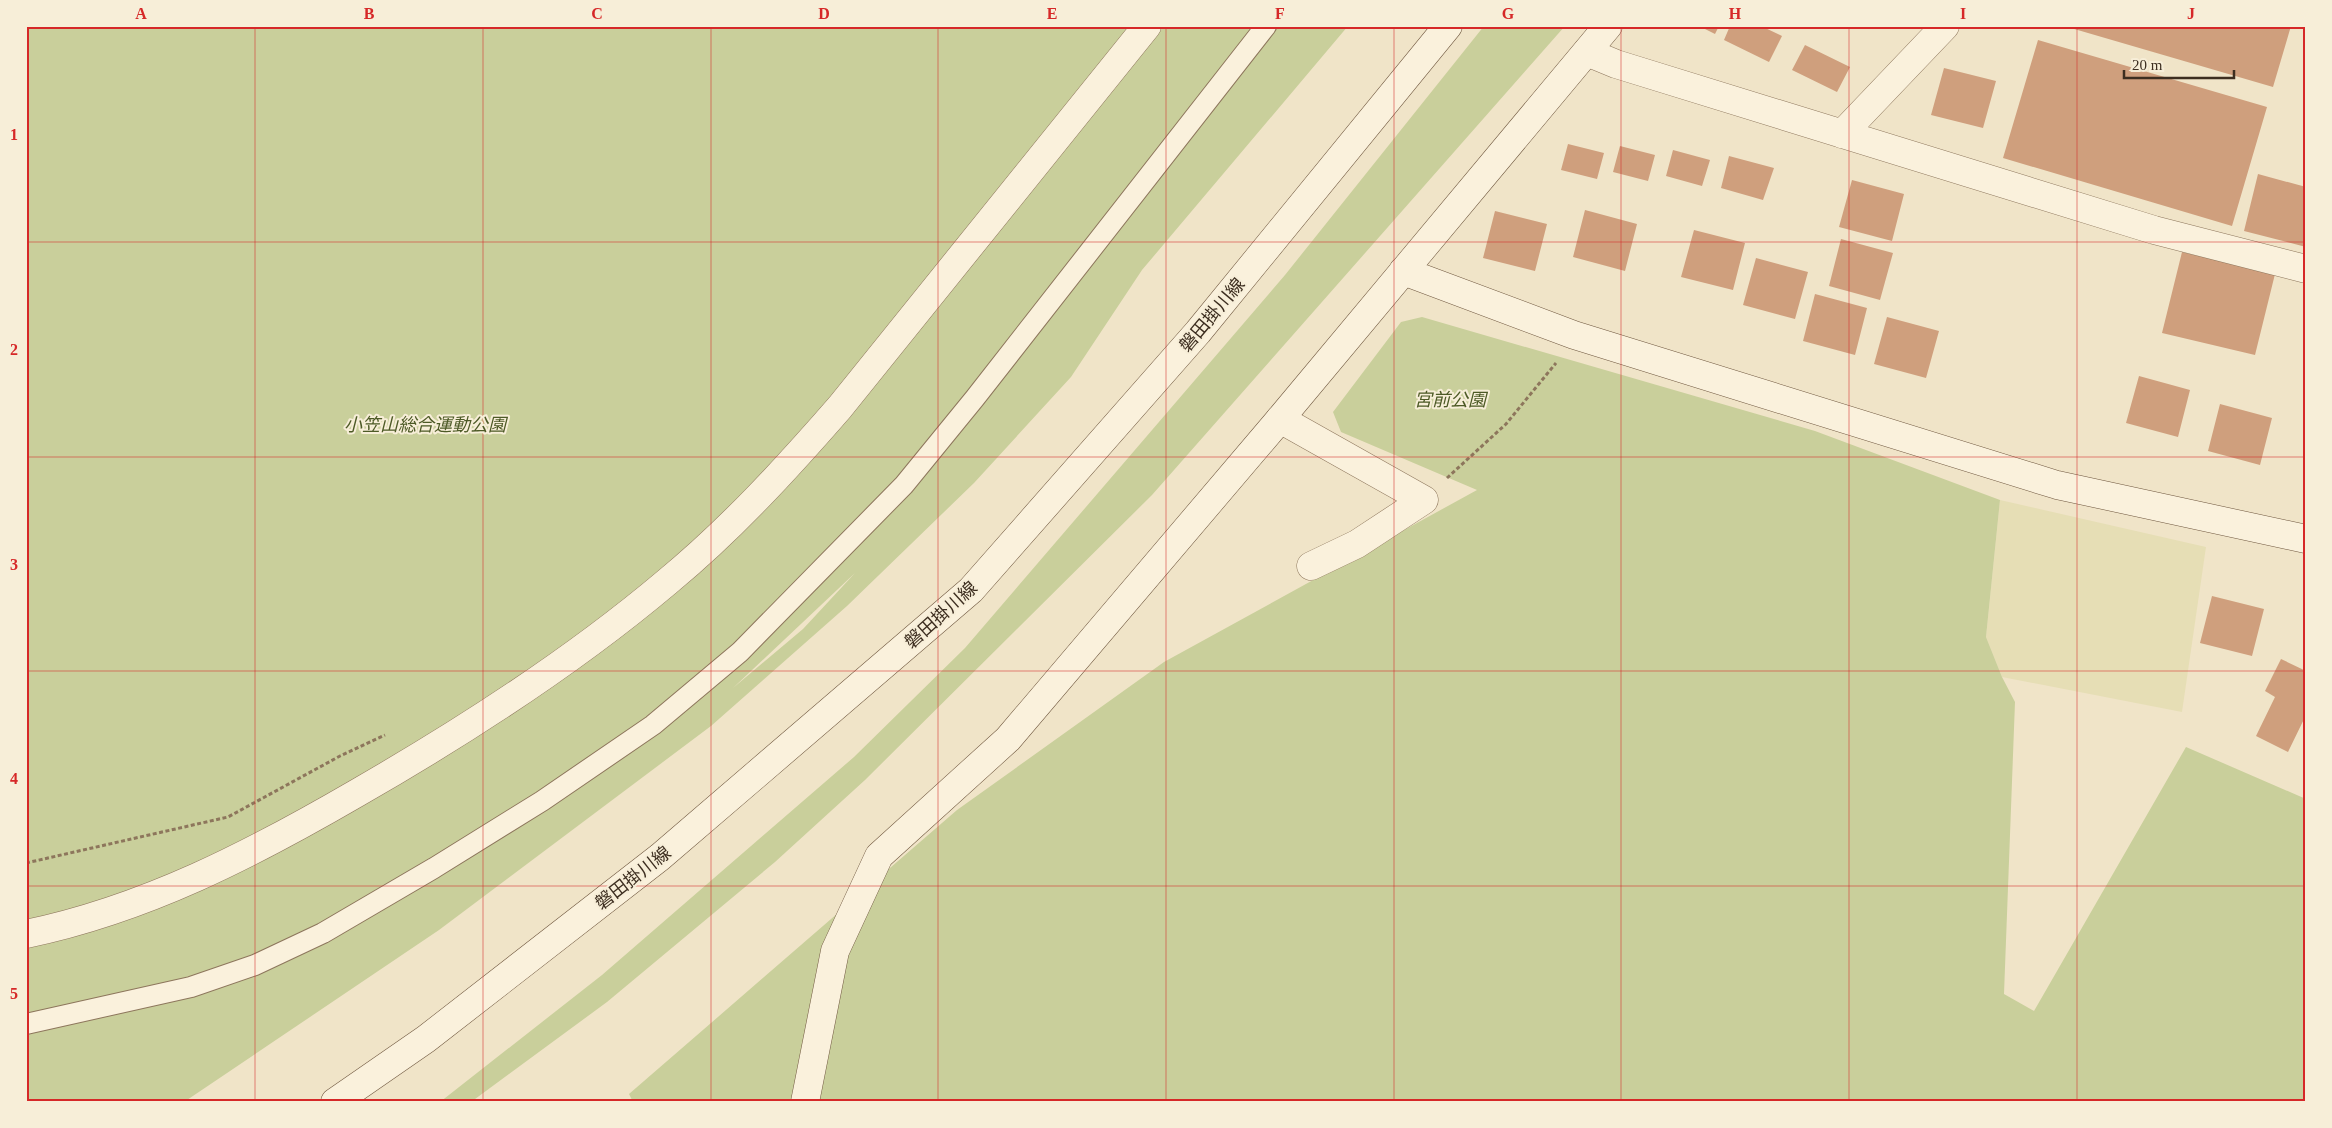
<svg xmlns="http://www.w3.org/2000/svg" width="2332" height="1128" font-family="'Times New Roman','Noto Sans JP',serif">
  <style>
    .farmland { fill: #e6deb5 }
    .green { fill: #c9cf9b; fill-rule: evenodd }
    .building { fill: #cf9f7d }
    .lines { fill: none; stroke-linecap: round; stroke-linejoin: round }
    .lane-casing { stroke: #8d765c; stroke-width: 22 }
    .street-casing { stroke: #8d765c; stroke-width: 29 }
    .secondary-casing { stroke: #6f573f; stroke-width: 29 }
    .path { stroke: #8d765c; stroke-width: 3; stroke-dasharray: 4 2.5; stroke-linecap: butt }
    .lane { stroke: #faf1dc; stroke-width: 20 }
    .street { stroke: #faf1dc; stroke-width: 28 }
    .secondary { stroke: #faf1dc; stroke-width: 28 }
    .grid { fill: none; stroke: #d62828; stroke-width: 1; stroke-opacity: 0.55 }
    .labels { text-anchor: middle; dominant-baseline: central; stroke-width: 4; stroke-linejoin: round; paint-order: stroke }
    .street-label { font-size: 18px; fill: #3d2e20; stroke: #f7eed8 }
    .park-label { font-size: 18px; font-style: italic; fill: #4d5a26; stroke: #f7eed8 }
    .neatline { fill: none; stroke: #d62828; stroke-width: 2 }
    .grid-label { font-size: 16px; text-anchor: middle; font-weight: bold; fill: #d62828 }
  </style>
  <rect width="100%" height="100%" fill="#f0e4c8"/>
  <path class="farmland" d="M2000,500L2206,547L2182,712L2002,677L1986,637Z"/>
  <path class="green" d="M26,26H1348L1142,270L1071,377L974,483L847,606L711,726L439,930L184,1102H26ZM855,573L803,629L733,688Z
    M1484,26H1565L1152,495L865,780L775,862L607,1002L471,1102H440L602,975L854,757L965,648L1285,275Z
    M1422,317L1815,431L2000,500L1986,637L2002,677L2015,702L2004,994L2034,1011L2186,747L2306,799V1102H633L629,1094L957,810L1164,662L1477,490L1341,432L1333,412L1401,322Z"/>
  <path class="building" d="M1699,26H1719L1715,34Z
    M1730,26H1761L1782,36L1769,62L1724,40Z
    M2064,26H2291L2273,87Z
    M2038,40L2267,107L2232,226L2003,158Z
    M1805,45L1850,67L1837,92L1792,70Z
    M1944,68L1996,81L1983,128L1931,115Z
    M1568,144L1604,153L1597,179L1561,170Z
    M1620,146L1655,155L1648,181L1613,172Z
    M1673,150L1710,160L1702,186L1666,176Z
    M1729,156L1774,168L1763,200L1721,188Z
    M2258,174L2306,187V247L2244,231Z
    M1852,180L1904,194L1892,241L1839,227Z
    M1585,210L1637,224L1625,271L1573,257Z
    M1495,211L1547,224L1535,271L1483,258Z
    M1694,230L1745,243L1733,290L1681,277Z
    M1841,239L1893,253L1880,300L1829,286Z
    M2182,252L2275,274L2255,355L2162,333Z
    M1756,258L1808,272L1795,319L1743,305Z
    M1815,294L1867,308L1855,355L1803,341Z
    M1887,317L1939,331L1926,378L1874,364Z
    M2139,376L2190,390L2178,437L2126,423Z
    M2220,404L2272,418L2260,465L2208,451Z
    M2212,596L2264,609L2252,656L2200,643Z
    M2281,659L2306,671V715L2288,752L2256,736L2275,697L2265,691Z"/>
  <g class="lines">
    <defs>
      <path id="lane" d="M26,1024L191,987L255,965L323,933L434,868L542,801L653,725L740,652L904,485L975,398L1266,26"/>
      <path id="street" d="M1587,52L1616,64L2154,230L2306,269
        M1842,134L1945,26
        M1280,419L1424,500L1357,544L1311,566
        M26,934C146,909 252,854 357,793C465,731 571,663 667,582C730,530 786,469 840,407L1147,26"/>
      <path id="secondary" d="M1403,271L1574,335L2057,485L2306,539
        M335,1102L426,1039L660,857L971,590L1198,332L1448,26
        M805,1102L835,951L879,856L1008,739L1280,419L1608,26"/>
    </defs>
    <use href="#lane" class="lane-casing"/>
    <use href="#street" class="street-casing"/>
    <use href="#secondary" class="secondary-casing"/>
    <path class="path" d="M1447,478L1506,424L1556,363
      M26,863L228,817L340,756L385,735"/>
    <use href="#lane" class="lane"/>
    <use href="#street" class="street"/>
    <use href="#secondary" class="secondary"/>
  </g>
  <path class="grid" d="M255,26V1102M483,26V1102M711,26V1102M938,26V1102M1166,26V1102M1394,26V1102M1621,26V1102M1849,26V1102M2077,26V1102M26,242H2306M26,457H2306M26,671H2306M26,886H2306"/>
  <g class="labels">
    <g class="street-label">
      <text transform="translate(1212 315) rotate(-50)">磐田掛川線</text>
      <text transform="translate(941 615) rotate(-42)">磐田掛川線</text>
      <text transform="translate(633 878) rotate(-38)">磐田掛川線</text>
    </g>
    <g class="park-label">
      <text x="1450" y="400">宮前公園</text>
      <text x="425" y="425">小笠山総合運動公園</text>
    </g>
  </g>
  <rect width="2332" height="1128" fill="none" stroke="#f7eed8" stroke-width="55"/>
  <path d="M2124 70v8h110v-8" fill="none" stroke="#3d2e20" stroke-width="2.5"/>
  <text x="2132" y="70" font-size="15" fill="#3d2e20" stroke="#f7eed8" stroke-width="4" paint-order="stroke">20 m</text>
  <rect x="28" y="28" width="2276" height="1072" class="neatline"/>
  <g class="grid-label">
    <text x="141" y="19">A</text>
    <text x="369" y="19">B</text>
    <text x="597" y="19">C</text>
    <text x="824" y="19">D</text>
    <text x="1052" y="19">E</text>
    <text x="1280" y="19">F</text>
    <text x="1508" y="19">G</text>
    <text x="1735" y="19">H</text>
    <text x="1963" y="19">I</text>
    <text x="2191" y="19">J</text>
    <text x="14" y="140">1</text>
    <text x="14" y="355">2</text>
    <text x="14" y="570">3</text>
    <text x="14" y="784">4</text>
    <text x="14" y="999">5</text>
  </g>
</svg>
